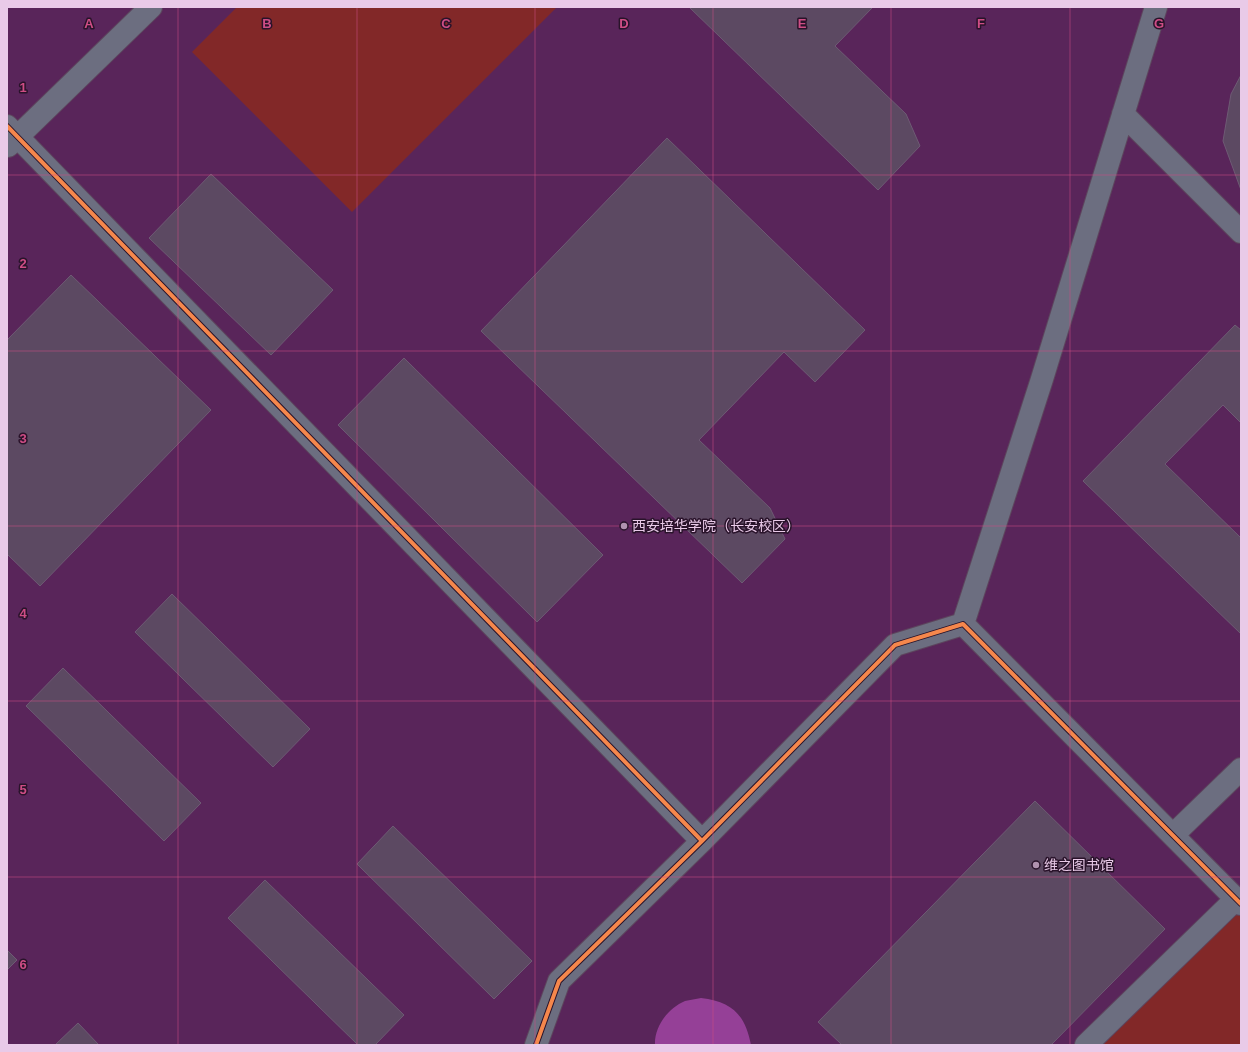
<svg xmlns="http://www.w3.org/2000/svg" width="1248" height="1052" font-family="Helvetica,'Noto Sans SC',sans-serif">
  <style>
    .built { fill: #59255a }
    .green { fill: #822828 }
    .water { fill: #954097 }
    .building { fill: #5c4962; stroke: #6e5a74 }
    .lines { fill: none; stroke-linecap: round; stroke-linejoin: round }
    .minor-casing { stroke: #5d455d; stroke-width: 24 }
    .minor { stroke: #6c6e80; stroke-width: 22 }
    .cycleway-casing { stroke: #29132a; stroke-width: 6 }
    .cycleway { stroke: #f5874c; stroke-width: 4 }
    .grid { fill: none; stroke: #ce4d85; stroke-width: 1; stroke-opacity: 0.55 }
    .poi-dot { fill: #b092af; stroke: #29132a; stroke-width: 1.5 }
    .labels { text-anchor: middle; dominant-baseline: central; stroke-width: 3; stroke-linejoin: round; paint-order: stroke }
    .poi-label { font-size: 14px; fill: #e9cae8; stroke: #29132a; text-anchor: start }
    .grid-label { font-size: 13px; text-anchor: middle; font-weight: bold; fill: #ce4d85; stroke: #29132a; stroke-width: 3; stroke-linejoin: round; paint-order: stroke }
  </style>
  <rect width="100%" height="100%" fill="#452945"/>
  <path class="built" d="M7,7H1241V1045H7Z"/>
  <path class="green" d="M237,7H557L352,212L192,52Z
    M1241,904V1045H1086Z"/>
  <path class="water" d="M701,998C732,1002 745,1014 751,1045H655C654,1027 668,1008 685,1001C690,1000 696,999 701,998Z"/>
  <path class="building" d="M689,7H873L835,46L906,114L920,146L878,190Z
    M1241,75V190L1223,141L1231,94Z
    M667,138L865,330L815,382L784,352L699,440L770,508L785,539L742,583L481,331Z
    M211,174L333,290L271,355L149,238Z
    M71,275L211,410L40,586L7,554V340Z
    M1235,325L1241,330V423L1223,405L1165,464L1241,538V634L1083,481Z
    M404,358L603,555L537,622L338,425Z
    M172,594L310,729L273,767L135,632Z
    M63,668L201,803L164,841L26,706Z
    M1035,801L1165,929L1051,1045H842L818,1022Z
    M393,826L532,961L494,999L357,864Z
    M265,880L404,1015L375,1045H358L228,918Z
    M7,950L17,960L7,970Z
    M78,1023L99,1045H55Z"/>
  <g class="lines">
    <defs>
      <path id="minor" d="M1123,114L1241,232
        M7,126L702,841
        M8,146L151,7
        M963,624L1042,379L1156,7
        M1173,835L1241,769
        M536,1045L559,981L702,841L895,645L963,624L1241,904
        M1086,1045L1236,899"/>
    </defs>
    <use href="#minor" class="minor-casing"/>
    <use href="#minor" class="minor"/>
    <defs>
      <path id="cycleway" d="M7,126L702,841
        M536,1045L559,981L702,841L895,645L963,624L1241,904"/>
    </defs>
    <use href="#cycleway" class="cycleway-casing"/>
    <use href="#cycleway" class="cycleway"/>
  </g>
  <path class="grid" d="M178,7V1045M357,7V1045M535,7V1045M713,7V1045M891,7V1045M1070,7V1045M7,175H1241M7,351H1241M7,526H1241M7,701H1241M7,877H1241"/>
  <g class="poi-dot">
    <circle cx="624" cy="526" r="4"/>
    <circle cx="1036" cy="865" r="4"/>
  </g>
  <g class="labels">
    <g class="poi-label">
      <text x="632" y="526">西安培华学院（长安校区）</text>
      <text x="1044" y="865">维之图书馆</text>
    </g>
  </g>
  <g class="grid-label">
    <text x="89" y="28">A</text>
    <text x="267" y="28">B</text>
    <text x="446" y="28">C</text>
    <text x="624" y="28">D</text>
    <text x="802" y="28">E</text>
    <text x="981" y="28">F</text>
    <text x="1159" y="28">G</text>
    <text x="23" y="92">1</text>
    <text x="23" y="268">2</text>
    <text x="23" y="443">3</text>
    <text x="23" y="618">4</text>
    <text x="23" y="794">5</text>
    <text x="23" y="969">6</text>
  </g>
  <rect width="1248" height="1052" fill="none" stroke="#e9cae8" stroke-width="16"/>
</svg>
